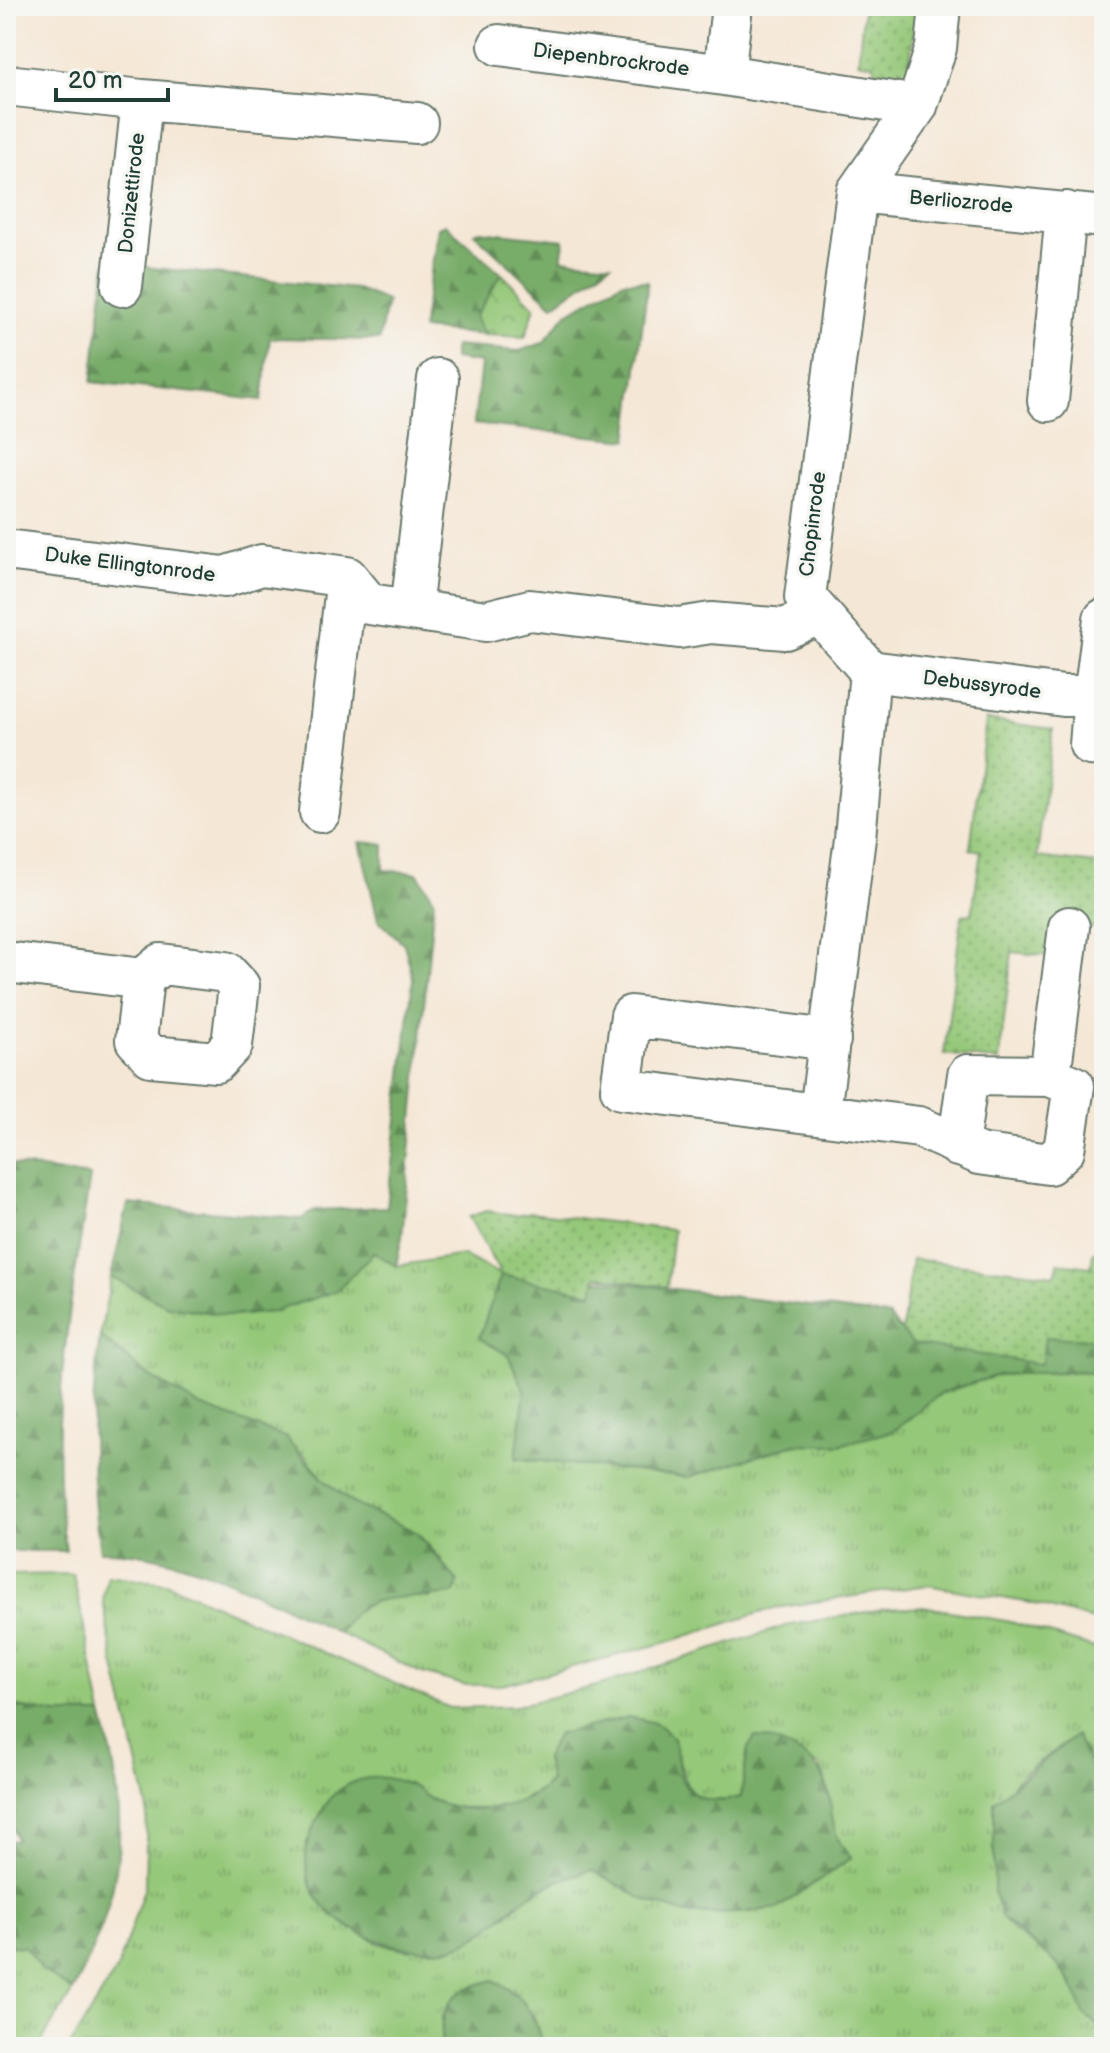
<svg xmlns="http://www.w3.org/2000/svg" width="1110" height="2053" font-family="'Balsamiq Sans',sans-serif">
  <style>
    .grass { fill: url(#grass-tufts); stroke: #5a8256; stroke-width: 2; fill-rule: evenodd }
    .forest { fill: url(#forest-firs); stroke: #4c744e; stroke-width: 2 }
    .park { fill: url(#park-crowns); stroke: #5a8256; stroke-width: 2 }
    .garden { fill: url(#garden-dots); stroke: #5a8256; stroke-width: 2 }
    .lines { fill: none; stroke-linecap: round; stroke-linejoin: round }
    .minor-casing { stroke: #6a786c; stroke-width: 44 }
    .minor { stroke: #fff; stroke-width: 40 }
    .labels { text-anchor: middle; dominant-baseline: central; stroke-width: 7; stroke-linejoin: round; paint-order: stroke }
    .street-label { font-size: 20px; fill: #1f3d34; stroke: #f6f6f2 }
  </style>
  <defs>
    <pattern id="grass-tufts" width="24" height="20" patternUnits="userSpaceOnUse" patternTransform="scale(2)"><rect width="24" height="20" fill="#95c879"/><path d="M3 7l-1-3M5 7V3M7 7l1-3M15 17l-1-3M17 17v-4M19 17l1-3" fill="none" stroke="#79a464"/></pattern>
    <pattern id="forest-firs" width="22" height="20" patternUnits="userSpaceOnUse" patternTransform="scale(2)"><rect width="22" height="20" fill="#78ac69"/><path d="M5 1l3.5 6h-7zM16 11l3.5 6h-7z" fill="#628d57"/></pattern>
    <pattern id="park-crowns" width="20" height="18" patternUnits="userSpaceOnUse" patternTransform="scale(2)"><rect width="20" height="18" fill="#95c879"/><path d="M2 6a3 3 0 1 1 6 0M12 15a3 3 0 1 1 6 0" fill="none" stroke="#79a464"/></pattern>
    <pattern id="garden-dots" width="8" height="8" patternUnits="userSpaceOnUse" patternTransform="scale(2)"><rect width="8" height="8" fill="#95c879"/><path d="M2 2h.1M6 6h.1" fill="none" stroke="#79a464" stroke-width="1.8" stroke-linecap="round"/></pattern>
  </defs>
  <rect width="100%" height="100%" fill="#f6f6f2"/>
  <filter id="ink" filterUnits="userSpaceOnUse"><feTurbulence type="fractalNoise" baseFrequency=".0125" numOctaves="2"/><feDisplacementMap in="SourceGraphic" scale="16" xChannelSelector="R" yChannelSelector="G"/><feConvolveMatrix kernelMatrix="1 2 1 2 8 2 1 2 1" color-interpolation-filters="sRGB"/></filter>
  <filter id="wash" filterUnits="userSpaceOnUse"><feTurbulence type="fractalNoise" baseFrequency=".006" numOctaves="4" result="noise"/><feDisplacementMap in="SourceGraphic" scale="32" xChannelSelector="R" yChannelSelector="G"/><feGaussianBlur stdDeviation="1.8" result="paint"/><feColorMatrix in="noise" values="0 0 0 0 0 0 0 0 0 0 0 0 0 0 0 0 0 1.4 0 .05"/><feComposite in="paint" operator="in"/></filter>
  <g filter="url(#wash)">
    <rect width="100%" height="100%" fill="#f5e7d5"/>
    <path class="grass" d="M374,1251L396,1266L463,1255L501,1275L479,1338L508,1355L525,1391L516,1458L689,1477L796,1444L893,1431L941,1393L999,1375L1080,1371L1104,1375V1623L1031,1603L927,1585L775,1608L668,1642L502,1685H463L419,1672L339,1633C360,1594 392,1595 432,1598L442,1560L416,1532L352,1503L324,1480L304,1454L200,1406L150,1377L100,1336L111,1277L168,1306L233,1316L271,1312L336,1291Z
      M73,1574L102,1714H56L6,1705V1575Z
      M107,1575L166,1583L450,1708L516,1706L600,1685L786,1626L884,1609L928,1607L1011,1622L1104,1651V1794L1076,1736C1062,1747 1019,1773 1013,1785C1000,1812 986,1893 1003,1918C1015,1937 1039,1946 1055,1961C1077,1982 1077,2016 1104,2030V2047H691L661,2035L633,2047H543L533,2014L442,2016L441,2047H69L118,1967L145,1886L147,1805L113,1658L103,1600ZM748,1748L819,1765C837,1800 822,1827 851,1858L778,1908L739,1913L686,1914L592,1870L562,1878L528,1896L507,1915L409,1950L378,1943L330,1914L306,1844L335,1793C358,1791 386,1785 409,1787C417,1788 423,1795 430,1799C468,1817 521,1811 550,1781L545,1758L678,1753C684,1795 698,1808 741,1797Z
      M6,1945L25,1947L41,1969L73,1991L38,2047H6Z"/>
    <path class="forest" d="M445,224L502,274L475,317L485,335L422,329L438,227Z
      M480,231L564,240L562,259L611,264L553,305L474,233Z
      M106,263L357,289L387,301L379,340L270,338L262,400L92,382Z
      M624,281H648L628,440L474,424L481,363L454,359V346L519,351L543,343L567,313Z
      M360,842L384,844V870L417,873L434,899L402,1237L396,1266L374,1252L336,1291L271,1312L233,1316L168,1306L111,1277L128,1204L301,1219L315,1210L387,1207L413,978L404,944L378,920Z
      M6,1164L90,1176C72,1300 45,1426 66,1551H6Z
      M501,1275L592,1293L595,1279L888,1316L913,1344L1040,1364L1045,1337L1104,1339V1375L1080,1371L998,1375L941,1393L893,1431L839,1445L795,1444L689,1477L516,1458L525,1391L508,1355L479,1338Z
      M100,1336L150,1377L200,1406L285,1437L324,1480L352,1503L416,1532L458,1582L455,1593C409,1604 367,1583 339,1633C264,1598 185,1551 100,1551C89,1479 90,1407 100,1336Z
      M6,1705L56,1714H102C132,1823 124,1891 73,1991L41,1969L25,1947L6,1945V1842L17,1840L6,1810Z
      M628,1717C643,1720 657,1721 668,1732C681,1746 675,1764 682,1779C693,1804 720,1803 741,1797L748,1748L755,1737C774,1740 786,1745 802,1755C846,1782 817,1822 851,1858L778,1908L739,1913L686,1914L643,1899L592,1870C569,1876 550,1883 530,1895C501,1913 480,1945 444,1949C376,1956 277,1907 314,1826C320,1815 328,1798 338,1791C361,1774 386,1774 412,1786C419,1790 425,1797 432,1800C471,1816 521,1812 550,1781L545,1758L558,1734Z
      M1076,1735L1104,1794V2030L1084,2014L1071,1981L1055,1962L1002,1918L994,1893V1801Z
      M494,1980C528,1998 532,2012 543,2047H441C442,2002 449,1991 494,1980Z
      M661,2035L689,2045L691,2047H633Z"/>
    <path class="park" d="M502,274L535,307L525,337L485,335L475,317Z"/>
    <path class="garden" d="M864,6H917L908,76L874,71V64L858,62Z
      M986,720L1053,729L1037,857L1104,865V929L1055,923L1050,956L1012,952L999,1061L944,1054L962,915L972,914L981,851L970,849Z
      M486,1211L516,1215L531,1212L673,1230L667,1287L596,1276L593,1293L501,1275L469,1217Z
      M1093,1252L1104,1253V1339L1045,1337L1041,1364L913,1344L902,1332L912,1259L1055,1275L1058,1263L1091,1267Z"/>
  </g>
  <g filter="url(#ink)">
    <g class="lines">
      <defs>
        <path id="minor" d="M499,45L724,75L917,106
          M724,75L732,6
          M6,85L142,100L122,286
          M142,100L417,123
          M857,192L1104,217
          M1048,401L1066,212
          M6,550L224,577L262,565L347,577L369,604L486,621L530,610L679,628L711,623L785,629L819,614
          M411,610L438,379
          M870,671L1064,696H1094L1090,745L1104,746
          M1094,696L1104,619
          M320,812L347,577
          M6,962L143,979L161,964L226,972L239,986L232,1045L216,1062L151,1056L136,1040L143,979
          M830,1040L631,1016L621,1089L919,1127L979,1154L1049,1164L1064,1150L1074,1086L1050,1076L968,1075L958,1146
          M1050,1076L1069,927
          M820,1112L855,838L870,671L805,597L857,192L917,106L936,48L940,6"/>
      </defs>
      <use href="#minor" class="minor-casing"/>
      <use href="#minor" class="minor"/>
    </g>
  </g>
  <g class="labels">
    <g class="street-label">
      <text transform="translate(611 60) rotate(7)">Diepenbrockrode</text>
      <text transform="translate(132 193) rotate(-84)">Donizettirode</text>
      <text transform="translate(961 202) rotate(5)">Berliozrode</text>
      <text transform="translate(813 524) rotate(-83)">Chopinrode</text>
      <text transform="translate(130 565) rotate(7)">Duke Ellingtonrode</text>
      <text transform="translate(982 685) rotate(7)">Debussyrode</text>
    </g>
  </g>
  <rect width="1110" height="2053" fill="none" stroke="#f6f6f2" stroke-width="32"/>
  <path d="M56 88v12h112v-12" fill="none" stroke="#1f3d34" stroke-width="4"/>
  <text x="68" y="88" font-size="24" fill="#1f3d34" stroke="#f6f6f2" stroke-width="6" paint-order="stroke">20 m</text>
</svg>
